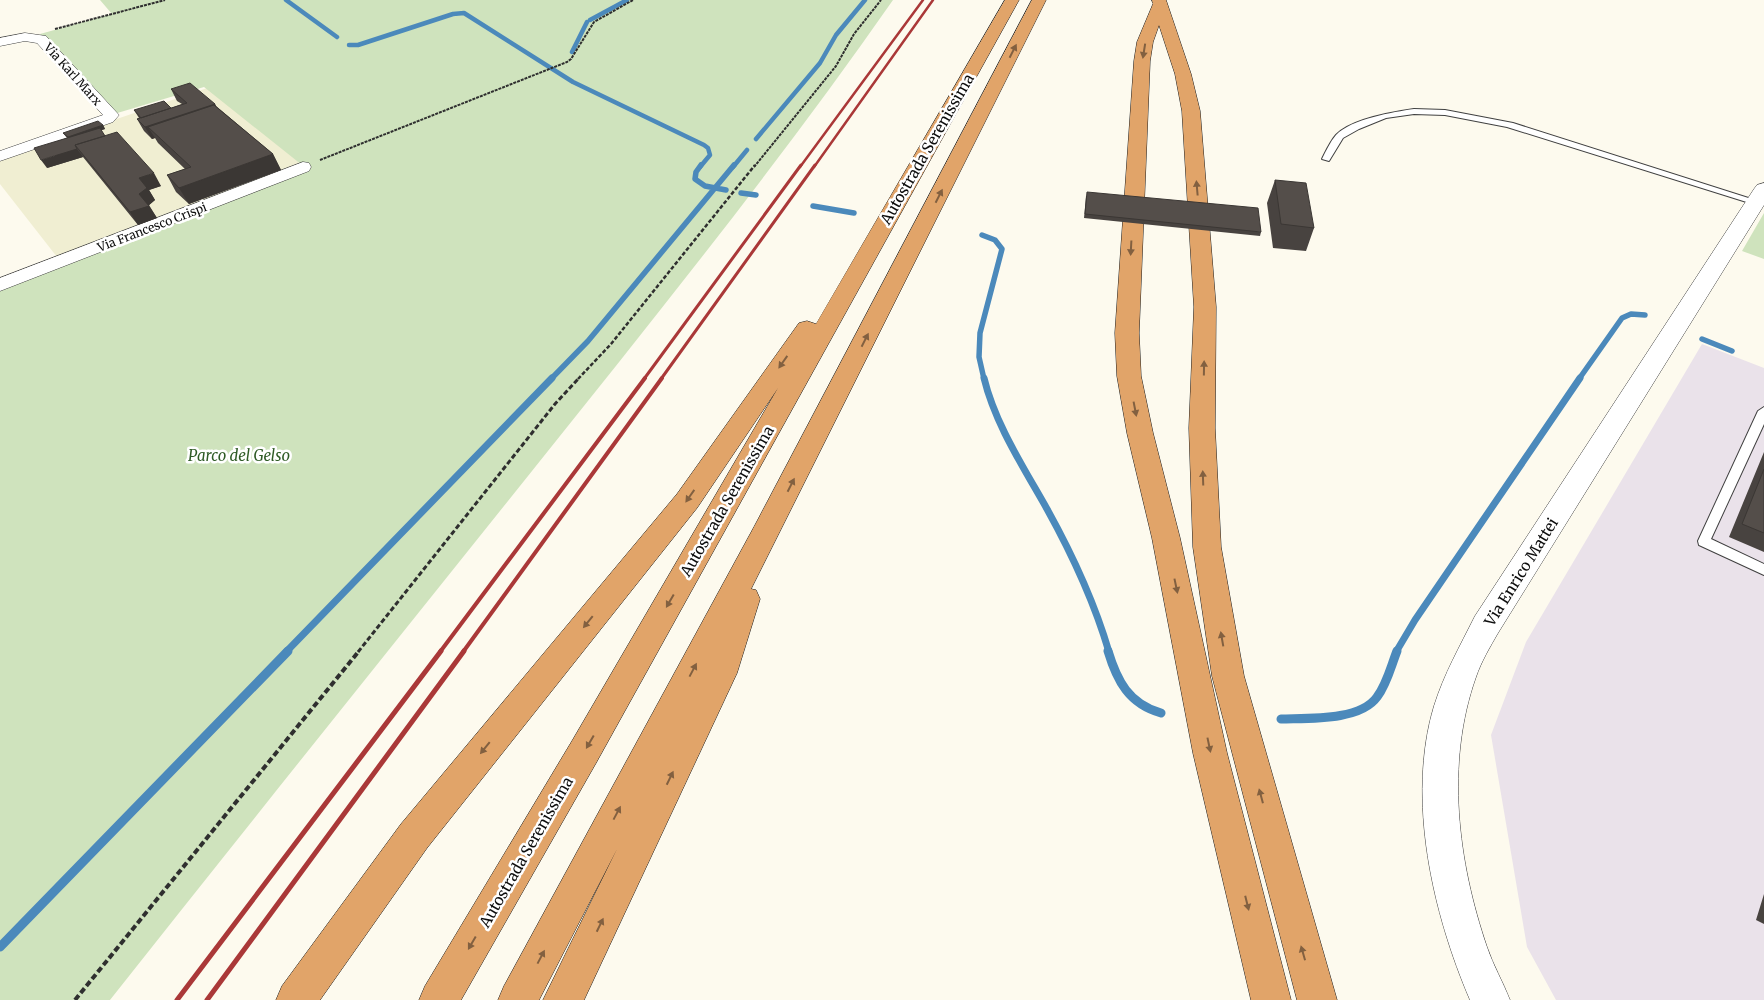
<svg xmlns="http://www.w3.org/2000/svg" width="1764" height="1000" font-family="Merriweather,serif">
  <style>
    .industrial { fill: #eae2ea }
    .farmland { fill: #f0eed2 }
    .green { fill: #cfe3bd }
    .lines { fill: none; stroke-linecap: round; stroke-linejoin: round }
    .stream-far3 { stroke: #4b89bb; stroke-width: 4.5 }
    .stream-far2 { stroke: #4b89bb; stroke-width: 5.5 }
    .stream-far1 { stroke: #4b89bb; stroke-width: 7 }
    .stream { stroke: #4b89bb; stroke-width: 9 }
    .service-casing { stroke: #404040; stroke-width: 2 }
    .minor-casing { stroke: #404040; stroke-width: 1 }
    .tertiary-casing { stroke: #404040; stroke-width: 1 }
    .motorway-casing { stroke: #1e1e1e; stroke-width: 1 }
    .path-far3 { stroke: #2f2f2f; stroke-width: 2; stroke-dasharray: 3 1; stroke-linecap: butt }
    .path-far2 { stroke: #2f2f2f; stroke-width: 2.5; stroke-dasharray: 4 2; stroke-linecap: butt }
    .path-far1 { stroke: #2f2f2f; stroke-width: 3; stroke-dasharray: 5 2.5; stroke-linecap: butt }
    .path { stroke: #2f2f2f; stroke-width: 4; stroke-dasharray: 6 3; stroke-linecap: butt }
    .service { fill: #fff; fill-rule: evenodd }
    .minor { fill: #fff; fill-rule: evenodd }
    .tertiary { fill: #fff; fill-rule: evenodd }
    .motorway { fill: #e1a469; fill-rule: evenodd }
    .rail-far3 { stroke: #aa3838; stroke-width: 2.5 }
    .rail-far2 { stroke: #aa3838; stroke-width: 3 }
    .rail-far1 { stroke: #aa3838; stroke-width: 4 }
    .rail { stroke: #aa3838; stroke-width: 5 }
    .wall { fill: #484340 }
    .shaded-wall { fill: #3b3734 }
    .building { fill: #544e4a; stroke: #3b3734 }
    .oneway { fill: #826040 }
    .labels { text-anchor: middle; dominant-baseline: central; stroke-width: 5; stroke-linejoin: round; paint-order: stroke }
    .far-street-label { font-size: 12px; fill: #0d0d0d; stroke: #fff }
    .street-label { font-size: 15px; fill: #0d0d0d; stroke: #fff }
    .park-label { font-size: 15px; font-style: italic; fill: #2f5b26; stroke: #fff }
  </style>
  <rect width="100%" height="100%" fill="#fdfaee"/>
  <path class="industrial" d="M1702,344L1764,368V1000H1556L1527,947L1491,735L1526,642Z"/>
  <path class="farmland" d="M213,86L364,205L57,257L0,184V159Z"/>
  <path class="green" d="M100,0H893C780,162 655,317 532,471C391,647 250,823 110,1000H0V291L307,169L204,87L114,114L40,34L112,14Z
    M1764,213V259L1742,251Z"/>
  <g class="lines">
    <path class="stream-far3" d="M286,0L337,37
      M590,20L627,0
      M349,45H358L453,14L464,13L573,82L704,145L708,148L710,155L700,167
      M572,52L587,22
      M756,139L820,63L836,35L865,0
      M733,167L747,150"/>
    <path class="stream-far2" d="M701,165L696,172L695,179L705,186L726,190
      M741,193L756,195
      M813,206L854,213
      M982,235L995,240L1002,249L980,333L979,357L984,379
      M1702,339L1732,351
      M551,379L588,341L734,165
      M1579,379L1622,318L1631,314L1645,315"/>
    <path class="stream-far1" d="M984,378C995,424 1024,468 1047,509C1072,554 1094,601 1109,652
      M286,652L552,378
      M1396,652L1415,620L1580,378"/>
    <path class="stream" d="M1108,651C1117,681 1129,704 1161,713
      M1281,719C1308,718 1360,721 1377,697C1387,684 1391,666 1397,651
      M0,947L288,651"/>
    <defs>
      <path id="service" d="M1414,109L1445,110L1513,123L1761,202L1756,205L1753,204L1507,127L1445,115L1414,114L1386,118L1359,129L1343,138L1329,161L1322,159C1326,151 1330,142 1336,135C1351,119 1393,112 1414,109Z
        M1764,407V424L1711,539L1764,564V575L1699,545L1698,541L1758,411Z"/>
      <path id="minor" d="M25,33L46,36L119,115L113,122L0,161V151L103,115L37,43L25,41L0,46V38Z
        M303,162L309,163L311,167L309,171L0,291V278Z"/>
      <path id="tertiary" d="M1764,183V205L1498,633C1490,647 1481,662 1476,677C1445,764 1458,862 1487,947C1493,965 1503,982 1510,1000H1470C1433,914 1406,799 1434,706C1444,674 1460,646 1475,616L1754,189L1757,185Z"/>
      <path id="motorway" d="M1005,0H1019L596,763L461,1000H419L425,986L572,741L778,388L697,508L427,848L320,1000H276L282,986L401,824L677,494L799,323L807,321L816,324Z
        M1032,0H1046L751,589L756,590L760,599L737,673L584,1000H543L617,849L539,1000H498L504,986L754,527Z
        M1152,0H1166L1191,74L1200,111L1216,307L1215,428L1221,547L1244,676L1337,1000H1297L1212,676L1193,547L1189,428L1194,307L1182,111L1175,74L1159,25L1153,42L1150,61L1139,333L1141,376L1153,433L1180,538L1227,753L1291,1000H1251L1193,753L1152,538L1127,433L1117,376L1115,333L1134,61L1137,42L1153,4Z"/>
    </defs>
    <use href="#service" class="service-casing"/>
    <use href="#minor" class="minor-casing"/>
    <use href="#tertiary" class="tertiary-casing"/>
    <use href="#motorway" class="motorway-casing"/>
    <path class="path-far3" d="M55,29L165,0
      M320,160L567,62L571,59L594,22L633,0
      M754,167L836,66L854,34L881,0"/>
    <path class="path-far2" d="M578,379L611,344L755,165"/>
    <path class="path-far1" d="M358,652L555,404L579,378"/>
    <path class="path" d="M75,1000L359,651"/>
    <use href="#service" class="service"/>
    <use href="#minor" class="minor"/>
    <use href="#tertiary" class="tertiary"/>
    <use href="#motorway" class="motorway"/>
    <path class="rail-far3" d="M800,167L923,0
      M814,167L933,0"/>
    <path class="rail-far2" d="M644,379L801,165
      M661,379L815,165"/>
    <path class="rail-far1" d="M440,652L645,378
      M463,652L662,378"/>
    <path class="rail" d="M177,1000L441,651
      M207,1000L464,651"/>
  </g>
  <path class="wall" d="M171,89L215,104L216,106L273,154L281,170L189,204L176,192L167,175L185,169L158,143L155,138L152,139L144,131L137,119L139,118L134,110L171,108L182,104L177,101Z
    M103,125L105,129L101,130L105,136L161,186L149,190L155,200L149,205L157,218L138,225L83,157L47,168L67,138L63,133Z
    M1275,180L1314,228L1306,251L1273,248L1267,203Z
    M1086,196L1261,232L1260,236L1084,218Z
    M1764,452V552L1729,537Z
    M1764,894V924L1756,920Z"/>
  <path class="shaded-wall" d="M215,104L221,116L148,127L155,138L152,139L145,127Z
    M103,125L105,129L70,141L68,137Z
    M77,149L83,157L47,168L41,160Z
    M273,154L281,170L189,204L179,188Z
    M154,173L161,186L149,190L155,200L148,206H149L157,218L138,225L130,212L139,178Z"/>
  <path class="building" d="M190,83L215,104L145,127L137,119L187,103L171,89Z
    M164,101L171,108L141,118L134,110Z
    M214,105L273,154L179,188L167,175L191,167L148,127Z
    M98,121L103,125L68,137L63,133Z
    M100,128L105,136L75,145L77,149L41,160L34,148Z
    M117,132L154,173L139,178L147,188L139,194L149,206L130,212L75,145Z
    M1275,180L1306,183L1314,228L1281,224Z
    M1087,192L1258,208L1261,232L1085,214Z
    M1764,469V533L1742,524Z"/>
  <defs><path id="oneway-solid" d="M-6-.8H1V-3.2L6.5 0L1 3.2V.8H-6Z" transform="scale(1.25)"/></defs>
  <g class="oneway">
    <use href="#oneway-solid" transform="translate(1013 51) rotate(-63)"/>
    <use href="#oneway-solid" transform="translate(1144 51) rotate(99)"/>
    <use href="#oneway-solid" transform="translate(1197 188) rotate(-95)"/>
    <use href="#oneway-solid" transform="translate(939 196) rotate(-63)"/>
    <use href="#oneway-solid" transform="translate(1131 248) rotate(93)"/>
    <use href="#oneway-solid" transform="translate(865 340) rotate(-63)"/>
    <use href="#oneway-solid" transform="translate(783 362) rotate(125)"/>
    <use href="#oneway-solid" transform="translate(1204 368) rotate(-89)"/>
    <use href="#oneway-solid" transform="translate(1135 409) rotate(79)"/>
    <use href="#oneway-solid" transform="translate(1203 478) rotate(-92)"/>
    <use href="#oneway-solid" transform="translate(791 485) rotate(-63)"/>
    <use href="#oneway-solid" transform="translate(690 496) rotate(125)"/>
    <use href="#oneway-solid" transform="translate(1176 586) rotate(78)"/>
    <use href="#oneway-solid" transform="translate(670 601) rotate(120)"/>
    <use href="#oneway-solid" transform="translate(588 622) rotate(129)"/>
    <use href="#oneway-solid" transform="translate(1222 639) rotate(-100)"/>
    <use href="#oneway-solid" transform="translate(693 670) rotate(-62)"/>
    <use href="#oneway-solid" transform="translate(590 742) rotate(120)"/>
    <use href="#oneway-solid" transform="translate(1209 745) rotate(78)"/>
    <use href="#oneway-solid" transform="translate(485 748) rotate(129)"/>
    <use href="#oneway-solid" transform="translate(670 778) rotate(-64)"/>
    <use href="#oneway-solid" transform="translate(1261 796) rotate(-105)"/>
    <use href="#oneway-solid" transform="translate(617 813) rotate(-62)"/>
    <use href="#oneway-solid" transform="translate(1247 903) rotate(76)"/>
    <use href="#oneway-solid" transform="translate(600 925) rotate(-64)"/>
    <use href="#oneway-solid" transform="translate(472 943) rotate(120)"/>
    <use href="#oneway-solid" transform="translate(1303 953) rotate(-106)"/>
    <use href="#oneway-solid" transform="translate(541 957) rotate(-62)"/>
  </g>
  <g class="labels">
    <g class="far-street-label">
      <text transform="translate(73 74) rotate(48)">Via Karl Marx</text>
      <text transform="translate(152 227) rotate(-21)">Via Francesco Crispi</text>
    </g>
    <g class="street-label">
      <text transform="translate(927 149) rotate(-60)">Autostrada Serenissima</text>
      <text transform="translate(727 501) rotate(-60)">Autostrada Serenissima</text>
      <text transform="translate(1521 572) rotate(-58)">Via Enrico Mattei</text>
      <text transform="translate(526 852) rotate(-60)">Autostrada Serenissima</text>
    </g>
    <g class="park-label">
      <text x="239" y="455">Parco del Gelso</text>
    </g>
  </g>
</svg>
